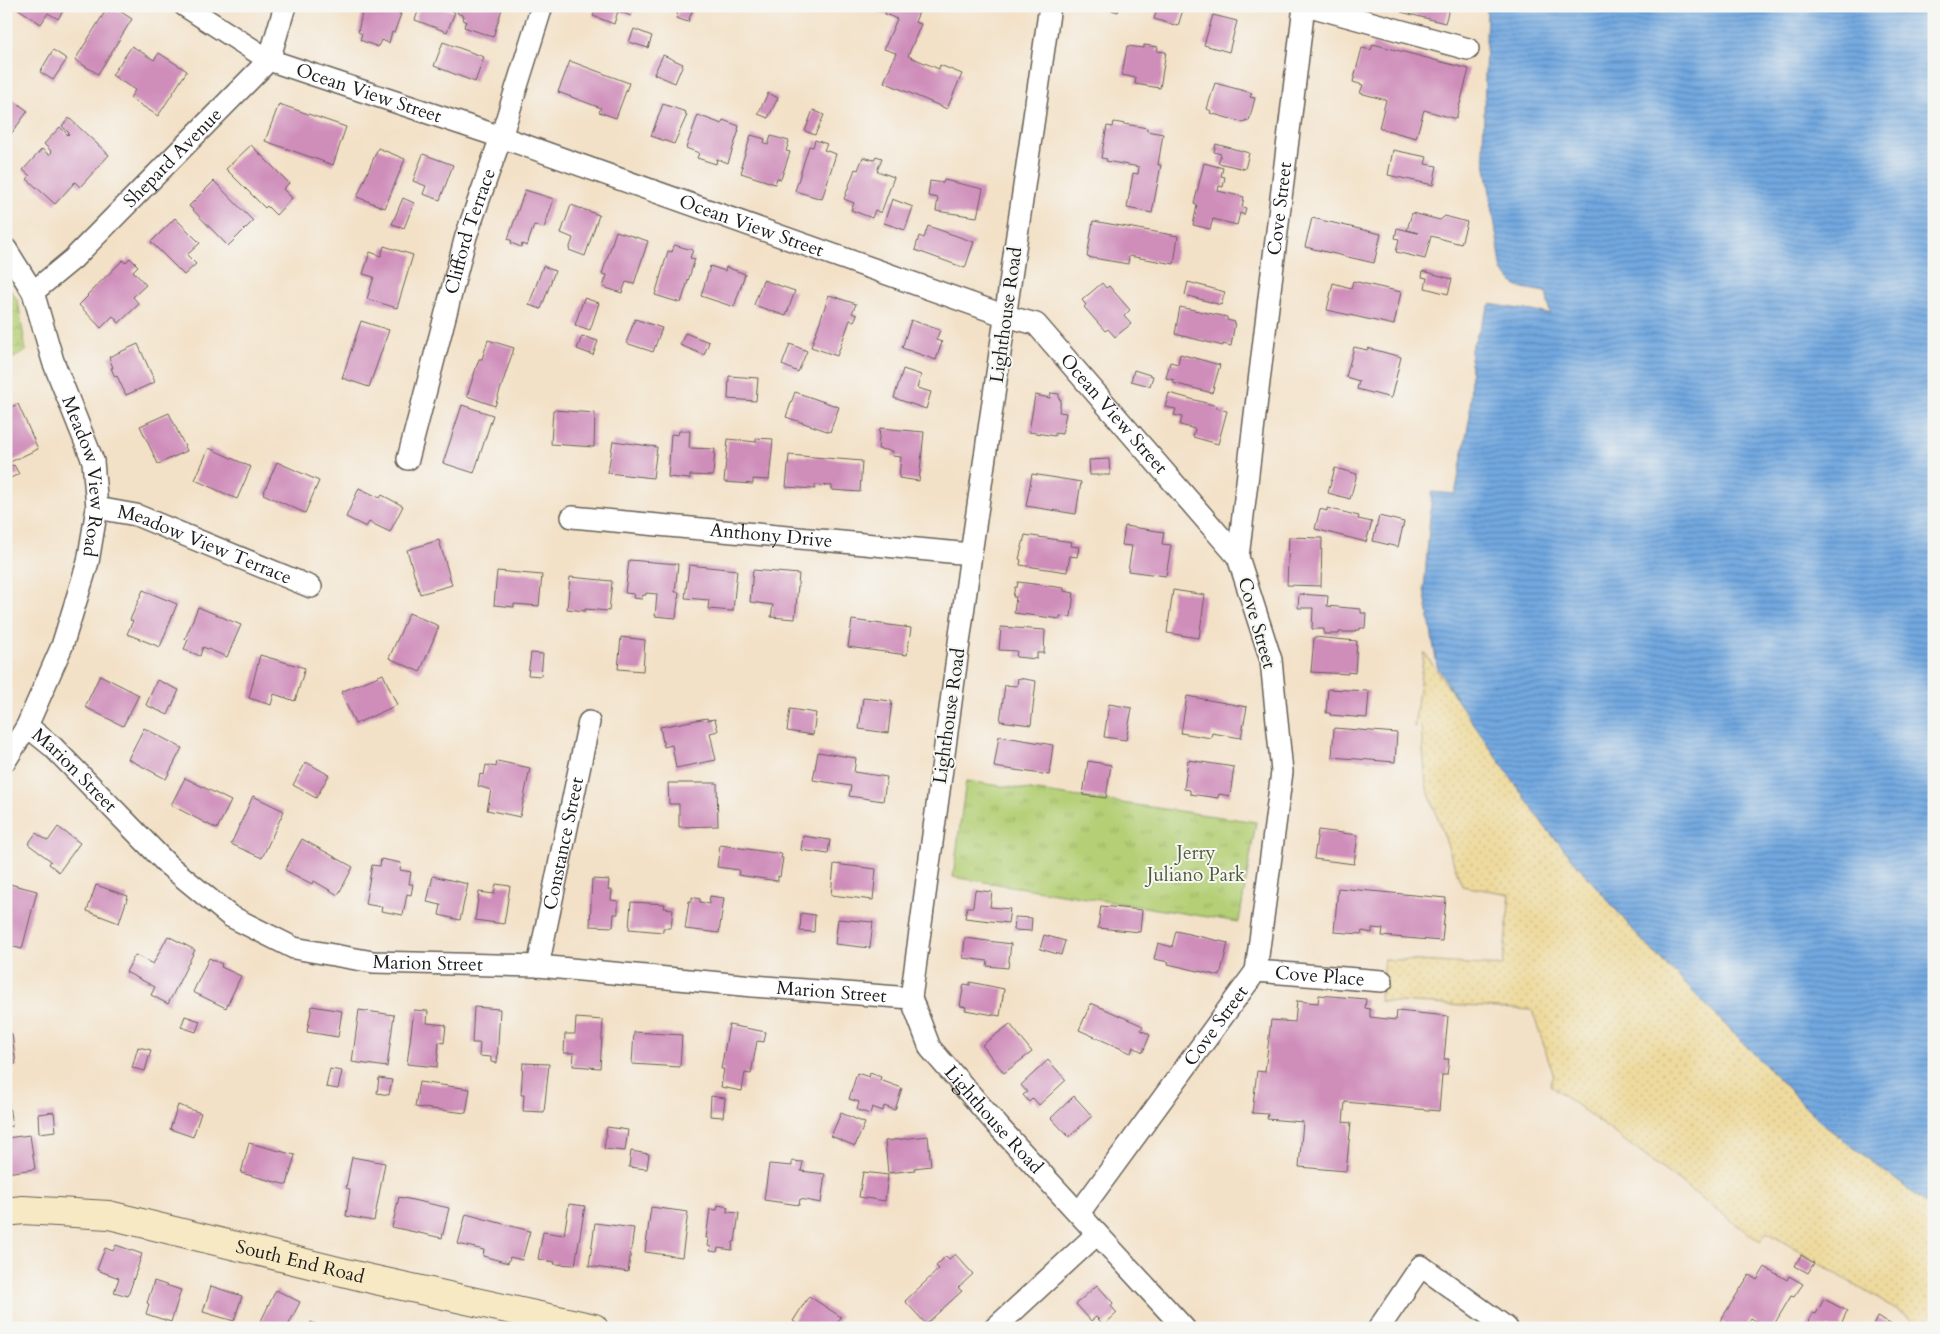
<svg xmlns="http://www.w3.org/2000/svg" width="1940" height="1334" font-family="Cardo,serif">
  <style>
    .grass { fill: url(#grass-tufts); stroke: #687648 }
    .wetland { fill: url(#wetland-marsh); stroke: #687648 }
    .sand { fill: url(#sand-dots); stroke: #857b5d }
    .water { fill: url(#water-rules); stroke: #47627e }
    .building { fill: #cf8dba }
    .lines { fill: none; stroke-linecap: round; stroke-linejoin: round }
    .street-casing { stroke: #676158; stroke-width: 24 }
    .secondary-casing { stroke: #676158; stroke-width: 30 }
    .street { stroke: #fff; stroke-width: 21 }
    .secondary { stroke: #f6e9c3; stroke-width: 28 }
    .labels { text-anchor: middle; dominant-baseline: central; stroke-width: 4; stroke-linejoin: round; paint-order: stroke }
    .street-label { font-size: 19px; fill: #1c1c1c; stroke: #f6f6f2 }
    .park-label { font-size: 19px; fill: #515b3b; stroke: #f6f6f2 }
  </style>
  <defs>
    <pattern id="grass-tufts" width="24" height="20" patternUnits="userSpaceOnUse" patternTransform="scale(1.25)"><rect width="24" height="20" fill="#b4cf74"/><path d="M3 7l-1-3M5 7V3M7 7l1-3M15 17l-1-3M17 17v-4M19 17l1-3" fill="none" stroke="#9ab164"/></pattern>
    <pattern id="wetland-marsh" width="20" height="14" patternUnits="userSpaceOnUse" patternTransform="scale(1.25)"><rect width="20" height="14" fill="#b4cf74"/><path d="M1 5h8M5 5V1M11 12h8M15 12V8" fill="none" stroke="#9ab164"/></pattern>
    <pattern id="sand-dots" width="8" height="8" patternUnits="userSpaceOnUse" patternTransform="scale(1.25)"><rect width="8" height="8" fill="#eeda9e"/><path d="M2 2h.1M6 6h.1" fill="none" stroke="#ccba88" stroke-width="1.8" stroke-linecap="round"/></pattern>
    <pattern id="water-rules" width="6" height="5" patternUnits="userSpaceOnUse" patternTransform="scale(1.25)"><rect width="6" height="5" fill="#72a8e0"/><path d="M0 2.5h6" fill="none" stroke="#5d88b5"/></pattern>
  </defs>
  <rect width="100%" height="100%" fill="#f6f6f2"/>
  <filter id="ink" filterUnits="userSpaceOnUse"><feTurbulence type="fractalNoise" baseFrequency=".02" numOctaves="2"/><feDisplacementMap in="SourceGraphic" scale="10" xChannelSelector="R" yChannelSelector="G"/><feConvolveMatrix kernelMatrix="1 2 1 2 8 2 1 2 1" color-interpolation-filters="sRGB"/></filter>
  <filter id="wash" filterUnits="userSpaceOnUse"><feTurbulence type="fractalNoise" baseFrequency=".0096" numOctaves="4" result="noise"/><feDisplacementMap in="SourceGraphic" scale="20" xChannelSelector="R" yChannelSelector="G"/><feGaussianBlur stdDeviation="1.12" result="paint"/><feColorMatrix in="noise" values="0 0 0 0 0 0 0 0 0 0 0 0 0 0 0 0 0 1.4 0 .05"/><feComposite in="paint" operator="in"/></filter>
  <g filter="url(#wash)">
    <rect width="100%" height="100%" fill="#f3e1c7"/>
    <path class="grass" d="M966,781L1256,822L1239,922L953,877Z"/>
    <path class="wetland" d="M6,284L18,301L26,351L6,362Z"/>
    <path class="sand" d="M1424,652L1545,827L1641,939L1824,1125L1934,1209V1328H1926L1767,1232L1760,1242L1550,1085L1554,1076L1532,1010L1380,1001L1384,959L1503,966L1510,894L1462,886L1426,785L1421,726L1414,727Z"/>
    <path class="water" d="M1487,6H1934V1209L1824,1125L1641,939L1545,827L1457,700L1437,666L1424,589L1432,492L1455,494L1470,416L1471,349L1490,304L1550,314L1546,292L1517,287L1502,271L1483,148Z"/>
    <g id="blocks">
      <path class="building" d="M14,6H66L58,19L48,13L41,24Z
        M112,6L132,19L98,74L75,60L106,10L109,12Z
        M370,6H402L399,14H401L394,33L392,32L389,43L381,40L378,47L360,40L362,34L358,32L363,8L369,10Z
        M420,6H439L455,12L447,32L415,20Z
        M459,6H503L493,37L464,27L466,21L463,20L464,16L457,13Z
        M583,6H640L638,10L634,8L631,16L618,11L614,24L593,16L595,11Z
        M680,6L693,9L688,22L676,18Z
        M867,6H905L919,12L915,22L921,24L908,56L939,69L940,65L962,74L947,109L884,82L896,53L884,49L897,19L885,14L886,11L882,9L881,12Z
        M1098,6H1120L1118,12Z
        M1158,6H1184L1178,26L1154,19Z
        M1402,6H1450L1445,23L1401,12Z
        M1213,15L1237,21L1229,52L1204,45Z
        M634,29L652,36L648,48L629,42Z
        M443,42L484,57L475,82L434,66Z
        M1373,44L1469,69L1456,119L1424,110L1416,138L1379,128L1386,100L1360,93L1363,85L1353,82L1362,48L1371,50Z
        M1144,45L1158,47L1157,51L1166,52L1160,88L1135,84L1136,78L1122,75L1127,46L1144,48Z
        M132,46L154,60L159,53L187,71L158,116L130,98L135,90L112,75Z
        M53,50L67,59L53,80L40,72Z
        M663,55L683,64L675,83L654,74Z
        M570,61L629,83L616,118L599,112L601,108L558,92Z
        M1215,83L1252,93L1250,97L1255,98L1249,121L1245,120V123L1210,113L1211,111L1207,109Z
        M768,93L778,98L768,118L758,114Z
        M6,95L28,111L8,138L6,136Z
        M279,104L346,127L333,165L265,141Z
        M663,104L686,112L685,115H687L674,144L651,136Z
        M813,110L824,115L815,135L805,131Z
        M698,115L722,124L723,120L739,126L738,130H739L728,163L717,159L716,164L697,158L699,153L686,148Z
        M69,118L109,155L80,187L75,182L55,204L27,179L30,176L23,170L42,149L49,155L52,152L44,144L60,127L68,135L69,133L62,126Z
        M1114,122L1147,128V131L1163,134L1158,165H1161L1152,213L1127,208L1133,173L1138,174L1139,167L1106,161L1107,159L1101,158L1107,126L1113,127Z
        M751,135L765,139L764,143L768,145L771,136L789,141L786,151L790,152L781,179L777,178L775,184L741,173L743,166H741Z
        M815,140L827,144L824,150L836,154L822,199L795,191L809,146L813,147Z
        M1216,144L1249,153L1245,169L1218,163L1221,154L1214,152Z
        M251,145L289,183L283,189L292,198L276,215L267,206L265,208L226,169Z
        M378,148L405,159L385,208L357,197Z
        M1393,150L1427,157L1425,164L1437,166L1433,185L1388,175Z
        M423,154L453,165L440,200L423,194L426,186L413,181Z
        M876,156L882,158L877,171L894,177L881,213L875,210L872,218L851,210L854,203L844,199L855,169L858,170L863,157L874,160Z
        M1204,163L1223,168L1221,176L1225,177L1223,187L1219,186L1218,191L1244,197L1242,207L1246,208L1244,215L1240,213L1237,225L1213,219L1210,229L1193,225L1197,205L1194,204Z
        M944,180L983,189L977,217L936,211L938,198L928,196L930,181L943,183Z
        M214,181L253,221L228,246L189,206Z
        M525,190L554,199L544,228L534,225L527,246L522,244L521,247L511,243L512,241L508,239Z
        M403,198L414,203L404,228L392,224Z
        M892,199L913,207L905,230L884,223Z
        M571,205L599,215L585,256L569,250L573,238L561,233Z
        M1412,213L1440,220L1445,216L1467,222L1461,244L1431,236L1425,259L1396,252L1399,239L1395,238L1397,228L1418,233L1407,230Z
        M175,218L200,243L187,255L196,264L184,275L151,242Z
        M1312,218L1381,234L1374,263L1305,247Z
        M1093,221L1178,236L1174,264L1129,256L1128,264L1087,257Z
        M928,226L974,242L965,268L915,250L919,236L924,238Z
        M616,231L648,241L634,284L626,282L622,293L603,287L607,275L602,274Z
        M674,245L693,250L690,258L695,259L681,303L655,295L668,251L672,252Z
        M384,246L413,255L397,308L367,299L374,277L363,274L370,252L381,256Z
        M130,258L138,266L133,271L146,285L133,297L139,304L119,323L113,316L101,328L79,305L88,296L87,295L123,260L125,263Z
        M543,266L555,271L541,309L529,305Z
        M710,266L725,271L726,267L745,274L734,307L701,296Z
        M1423,271L1452,279L1448,294L1425,288L1427,278L1422,277Z
        M763,280L795,291L786,316L754,305Z
        M1353,281L1401,292L1394,325L1327,310L1333,283L1351,288Z
        M1188,282L1225,292L1221,305L1185,295Z
        M1102,283L1106,288L1109,286L1130,310L1124,316L1131,324L1115,337L1108,329L1105,331L1084,307L1086,305L1082,300Z
        M829,295L856,304L852,313L857,315L854,321L850,320L837,356L811,347Z
        M584,298L599,303L590,330L575,325Z
        M1180,307L1227,317V320L1235,322L1231,346L1223,344V346L1175,334Z
        M635,319L662,328L653,352L626,343Z
        M911,320L940,330L936,340L942,342L936,360L902,348Z
        M361,321L389,330L369,387L342,378Z
        M685,333L709,342L704,355L680,345Z
        M582,336L598,341L593,355L577,349Z
        M488,340L514,348L495,406L467,396L479,359H482Z
        M138,344L155,382L126,395L117,376L115,377L111,368H113L109,357Z
        M790,344L807,351L798,372L782,365Z
        M1354,347L1367,350L1368,348L1401,357L1391,398L1357,389L1359,381L1346,377Z
        M1180,354L1220,365L1212,393L1173,383L1174,380L1166,378L1170,362L1178,364Z
        M903,369L921,375L917,388L931,392L926,409L894,398Z
        M1134,370L1153,376L1150,386L1131,381Z
        M729,376L758,378L756,401L728,399Z
        M795,392L839,407L830,432L786,417Z
        M1051,393L1059,394V399H1061L1059,412L1066,413L1062,434L1055,433V436L1029,432L1035,395L1050,398Z
        M1169,393L1217,406L1216,408L1227,411L1218,444L1193,437L1195,429L1180,425L1182,417L1174,415L1176,409L1165,407Z
        M18,404L38,449L8,463L6,459V409Z
        M462,405L493,415L474,473L443,463Z
        M553,410L595,413L594,447L551,444Z
        M169,413L187,451L158,464L140,426Z
        M880,428L924,432L919,481L899,478L901,457L892,456L893,451L878,449Z
        M679,431H690L689,448L715,449L713,476L690,475V479L668,477L671,434L678,435Z
        M756,438L773,439L769,480L753,479V484L724,482L728,439L756,442Z
        M613,441L657,447L653,478L608,473Z
        M209,448L251,467L237,499L195,480Z
        M789,455L862,461L860,492L832,490V486L815,485V489L786,487Z
        M1109,459L1110,475H1090L1089,460Z
        M277,462L319,481L305,513L263,494Z
        M14,465L19,474L6,480V468Z
        M1335,468L1357,474L1350,499L1328,493Z
        M1032,474L1081,482L1076,514L1026,506Z
        M359,488L380,498L382,495L403,506L390,532L369,522L366,527L346,517Z
        M1327,508L1359,516L1358,519L1372,522L1366,542L1315,529L1320,509L1327,511Z
        M1379,516L1404,522L1398,547L1373,541Z
        M1125,526L1164,532L1162,544L1171,545L1166,576L1128,571L1132,546L1122,545Z
        M1025,535L1072,542L1071,546L1079,547L1077,557L1070,556L1067,572L1020,565L1021,560L1019,559Z
        M1289,537L1322,538L1321,586L1287,585Z
        M439,540L452,585L420,594L407,550Z
        M629,560L678,564L675,592H679L676,618L655,616L657,594L646,593V595H643L642,599L633,598L634,594L625,593Z
        M689,565L737,570L733,611L708,609L709,600L685,598Z
        M753,570L799,574L795,619L771,617L773,605L750,602Z
        M497,571L542,575L539,606L514,604V607L494,605Z
        M570,577L612,581L609,611L585,609V611L567,609Z
        M1018,582L1064,588V591L1074,593L1071,617L1060,616V619L1014,613L1016,597H1013L1015,587H1017Z
        M143,590L177,604L160,647L127,634L133,621L130,620Z
        M1173,590L1205,595L1199,638L1167,633Z
        M1299,594L1328,596L1327,606L1361,609V613H1366L1365,628H1360V630H1355V632H1339V634H1324V629H1312L1313,608H1298Z
        M198,607L241,625L227,657L203,647L200,656L184,649L188,640L185,639Z
        M409,613L439,626L420,672L389,658Z
        M852,620L911,628L907,655L848,647Z
        M1001,627L1045,630L1044,653H1037V659L1016,657L1017,651L999,650Z
        M621,637L645,640L643,671L618,669Z
        M1314,637L1357,641L1355,673L1348,672V674L1311,672Z
        M531,653L543,654L541,676L528,675Z
        M260,655L305,668L295,701L274,694L271,705L249,698Z
        M383,674L397,705L355,724L341,692Z
        M100,675L139,695L123,726L85,707Z
        M1018,678L1036,681L1031,725L1000,721L1005,685L1017,686Z
        M157,680L179,690L168,715L146,705Z
        M1328,689L1369,691L1367,718L1330,715V713H1326Z
        M1187,696L1247,707L1241,738L1212,733L1211,738L1181,733Z
        M863,698L892,701L888,733L859,729Z
        M1109,704L1132,708L1126,740L1104,737Z
        M790,709L816,713L813,735L787,731Z
        M707,718L708,720L715,719L718,731L710,733L716,760L676,768L672,745L664,747L660,727Z
        M144,728L182,748L166,779L128,759Z
        M1334,728L1397,733L1395,762L1332,757Z
        M999,736L1053,745L1049,775L994,767Z
        M818,752L856,758L854,772L887,777L883,801L849,796L851,786L813,780Z
        M1188,760L1234,767L1230,796L1219,794L1218,798L1190,794V790L1184,789Z
        M497,761L530,768L520,817L487,810L491,790L478,786L480,774L484,775L486,765L496,767Z
        M1088,761L1111,765L1106,798L1083,795Z
        M306,762L329,775L316,798L293,785Z
        M185,778L231,801L217,829L171,805Z
        M668,783H717L718,826L679,827V804H669Z
        M253,796L284,811L262,858L231,844Z
        M58,827L80,843L59,872L49,864L51,861L28,844L36,833L48,841Z
        M1318,830L1358,835L1354,864L1314,859Z
        M803,836L830,840L828,854L801,850Z
        M302,839L353,867L338,895L314,881L312,884L285,870Z
        M720,845L782,854L781,858H783L780,877L778,876V881L738,875L739,870L717,867Z
        M381,859L401,863L400,870L411,872L409,884H413L411,895L407,894L403,915L381,911L382,907L365,904L372,865L380,866Z
        M834,864L876,869L873,900L831,895Z
        M433,876L468,884L460,920L439,915L441,905L427,902Z
        M592,879L609,880L608,890H612L611,900L618,901V914H614L613,927L590,926Z
        M6,883L37,891L22,949L6,945Z
        M496,884L510,886L504,924L475,920L479,892L494,894Z
        M96,885L128,896L119,923L87,911Z
        M1338,888L1446,898L1442,941L1382,936L1383,929L1372,928V933L1362,931L1361,934L1334,932Z
        M975,890L992,892L990,907L1010,909L1008,923L965,918L967,907H973Z
        M710,896L724,898L719,933L685,929L689,901H692V897L700,899V902L709,904Z
        M631,902L665,904L664,908L673,909L671,928H663V932L629,929Z
        M1101,906L1142,910L1140,932L1098,928Z
        M801,913L815,915L814,932L800,931Z
        M1015,917L1032,918L1031,931L1014,930Z
        M838,919L873,922L870,948L835,944Z
        M1176,931L1228,943L1220,976L1168,964L1169,962L1154,959L1158,943L1172,947Z
        M1044,935L1065,941L1061,955L1040,949Z
        M168,936L195,950L168,1004L151,995L155,987L126,972L135,955L153,964Z
        M965,938L1011,944L1008,968L987,966L988,961L963,958Z
        M209,958L222,964L221,967L241,976L226,1008L193,992Z
        M970,982L1004,989L1000,1016L965,1010L966,1007L960,1006L964,984L970,985Z
        M1319,995L1366,999L1365,1008L1370,1009V1017L1396,1020L1397,1011L1448,1016L1444,1059H1449L1447,1075H1442L1439,1111L1345,1102L1343,1122L1351,1123L1346,1171L1299,1167L1303,1122L1267,1119L1268,1114L1252,1113L1257,1071L1265,1072L1271,1020L1295,1022L1297,1001L1318,1003Z
        M1091,1003L1143,1026L1141,1030L1150,1035L1143,1052L1133,1047L1131,1053L1079,1030Z
        M312,1006L342,1011L338,1037L307,1032Z
        M474,1007L500,1009L497,1063L491,1062V1057L479,1056L480,1043H472Z
        M359,1010L394,1015L387,1067L352,1062Z
        M414,1010L428,1011L427,1023L446,1025L444,1043L439,1042L437,1067L407,1064Z
        M185,1016L200,1021L196,1032L181,1027Z
        M576,1018L603,1020L600,1068L573,1066L574,1053H564L565,1034H575Z
        M1010,1024L1032,1052L1004,1073L982,1045Z
        M729,1025L766,1032L764,1042L757,1041L751,1074L745,1073L742,1091L721,1087L724,1069H721Z
        M634,1032L682,1035L680,1067L632,1064Z
        M12,1034L16,1064L6,1065V1035Z
        M138,1047L151,1050L145,1071L132,1068Z
        M1048,1060L1066,1080L1039,1105L1033,1098L1029,1102L1023,1095L1027,1092L1021,1085Z
        M523,1063L549,1064L544,1112L523,1111L524,1095H521Z
        M330,1069L342,1071L338,1089L326,1087Z
        M857,1073L869,1077L870,1073L881,1077L880,1080L902,1088L895,1110L884,1106L883,1111L872,1107L870,1114L857,1110L859,1102L849,1099Z
        M379,1078L392,1080L389,1095L377,1093Z
        M419,1082L470,1089L466,1113L415,1107Z
        M6,1084L12,1126L6,1127Z
        M711,1096L725,1098L723,1117L710,1116Z
        M1074,1096L1092,1116L1069,1137L1051,1118Z
        M178,1105L201,1113L193,1137L170,1129Z
        M54,1112L56,1131L39,1133L38,1114Z
        M841,1113L865,1123L855,1146L831,1136Z
        M607,1127L628,1130L625,1151L604,1149Z
        M30,1135L35,1169L6,1173V1138Z
        M928,1136L931,1166L914,1168L915,1170L888,1173L885,1141Z
        M249,1143L295,1155L287,1185L241,1173Z
        M631,1151L649,1154L647,1169L629,1167Z
        M352,1157L385,1163L374,1221L346,1216L350,1189L346,1188Z
        M792,1161L803,1162L801,1171L825,1174L821,1203L800,1199L799,1205L764,1200L769,1164L792,1166Z
        M863,1172L888,1175L885,1201L859,1197Z
        M399,1197L449,1208L442,1238L392,1227Z
        M569,1204L585,1206L575,1265L554,1264L555,1262L538,1259L543,1232L564,1235Z
        M718,1205L728,1207L727,1212L739,1213L735,1242H733L732,1250L718,1248L717,1252L710,1251L711,1247L708,1246L709,1238H706L710,1209L717,1210Z
        M651,1207L688,1212L682,1257L645,1252Z
        M466,1214L530,1231L522,1260L510,1257L508,1263L483,1256L484,1250L458,1244Z
        M595,1223L634,1228L628,1272L589,1266Z
        M116,1245L142,1254L128,1296L114,1292L119,1278L97,1270L105,1248L113,1251Z
        M955,1254L973,1274L958,1288L962,1291L926,1324L905,1301L939,1269L936,1266L946,1256L949,1259Z
        M1801,1255L1814,1263L1808,1273L1795,1266Z
        M1765,1267L1787,1280L1789,1276L1803,1284L1794,1297L1791,1296L1772,1328H1758L1755,1325L1757,1322L1751,1318L1745,1328H1731L1720,1321L1749,1275L1757,1280Z
        M154,1281L181,1290L171,1322L146,1314L149,1304L147,1303Z
        M1097,1285L1113,1303L1111,1306L1117,1313L1104,1325L1096,1317L1091,1321L1076,1304Z
        M211,1286L242,1296L234,1321L203,1312Z
        M276,1290L300,1302L287,1328H262L265,1323L261,1321Z
        M809,1296L841,1317L834,1328H803L793,1321Z
        M1824,1299L1847,1311L1840,1326L1844,1328H1806L1813,1313L1816,1314Z
        M1877,1317L1898,1328H1872Z
        M311,1322L324,1328H308Z"/>
    </g>
  </g>
  <g filter="url(#ink)">
    <use href="#blocks" fill-opacity="0" stroke="#676158" stroke-width="1"/>
    <g class="lines">
      <defs>
        <g id="street">
          <path id="s1" d="M185,6L269,60L501,137L1006,316L1036,324L1238,557"/>
          <path id="s2" d="M1050,6L971,554L911,998L930,1048L999,1127L1184,1328"/>
          <path d="M1310,6L1468,49"/>
          <path id="s3" d="M6,249L33,292L53,361L93,461L97,508L88,562L62,646L27,726L6,760"/>
          <path id="s4" d="M33,292L73,259L269,60L285,6"/>
          <path id="s5" d="M408,459L466,236L501,137L542,6"/>
          <path id="s6" d="M97,508L136,515L311,587"/>
          <path id="s7" d="M572,517L971,554"/>
          <path id="s8" d="M27,726L53,747L168,865L230,916L294,948L373,962L538,966L753,986L911,998"/>
          <path id="s9" d="M538,966L589,722"/>
          <path id="s10" d="M1256,971L1382,981"/>
          <path id="s11" d="M1079,1213L1256,971L1282,772L1271,660L1238,557L1304,6"/>
          <path d="M995,1328L1097,1234"/>
          <path d="M1379,1328L1421,1266L1507,1328"/>
        </g>
        <g id="secondary">
          <path id="s12" d="M6,1212L23,1210L109,1215L371,1279L594,1328"/>
        </g>
      </defs>
      <use href="#street" class="street-casing"/>
      <use href="#secondary" class="secondary-casing"/>
      <use href="#street" class="street"/>
      <use href="#secondary" class="secondary"/>
    </g>
  </g>
  <g class="labels">
    <g class="street-label">
      <text stroke="none"><textPath href="#s1" startOffset="205">Ocean View Street</textPath></text>
      <text stroke="none"><textPath href="#s4" startOffset="194">Shepard Avenue</textPath></text>
      <text stroke="none"><textPath href="#s11" startOffset="1072">Cove Street</textPath></text>
      <text stroke="none"><textPath href="#s1" startOffset="610">Ocean View Street</textPath></text>
      <text stroke="none"><textPath href="#s5" startOffset="236">Clifford Terrace</textPath></text>
      <text transform="translate(1006 315) rotate(-82)">Lighthouse Road</text>
      <text stroke="none"><textPath href="#s1" startOffset="1030">Ocean View Street</textPath></text>
      <text stroke="none"><textPath href="#s3" startOffset="244">Meadow View Road</textPath></text>
      <text stroke="none"><textPath href="#s7" startOffset="200">Anthony Drive</textPath></text>
      <text stroke="none"><textPath href="#s6" startOffset="114">Meadow View Terrace</textPath></text>
      <text transform="translate(1257 623) rotate(74)">Cove Street</text>
      <text transform="translate(949 716) rotate(-82)">Lighthouse Road</text>
      <text stroke="none"><textPath href="#s8" startOffset="65">Marion Street</textPath></text>
      <text stroke="none"><textPath href="#s9" startOffset="125">Constance Street</textPath></text>
      <text stroke="none"><textPath href="#s8" startOffset="485">Marion Street</textPath></text>
      <text stroke="none"><textPath href="#s10" startOffset="64">Cove Place</textPath></text>
      <text stroke="none"><textPath href="#s8" startOffset="890">Marion Street</textPath></text>
      <text stroke="none"><textPath href="#s11" startOffset="232">Cove Street</textPath></text>
      <text stroke="none"><textPath href="#s2" startOffset="1151">Lighthouse Road</textPath></text>
      <text stroke="none"><textPath href="#s12" startOffset="300">South End Road</textPath></text>
    </g>
    <g class="park-label">
      <text x="1196" y="853">Jerry<tspan x="1196" dy="22">Juliano Park</tspan></text>
    </g>
  </g>
  <rect width="1940" height="1334" fill="none" stroke="#f6f6f2" stroke-width="25"/>
</svg>
